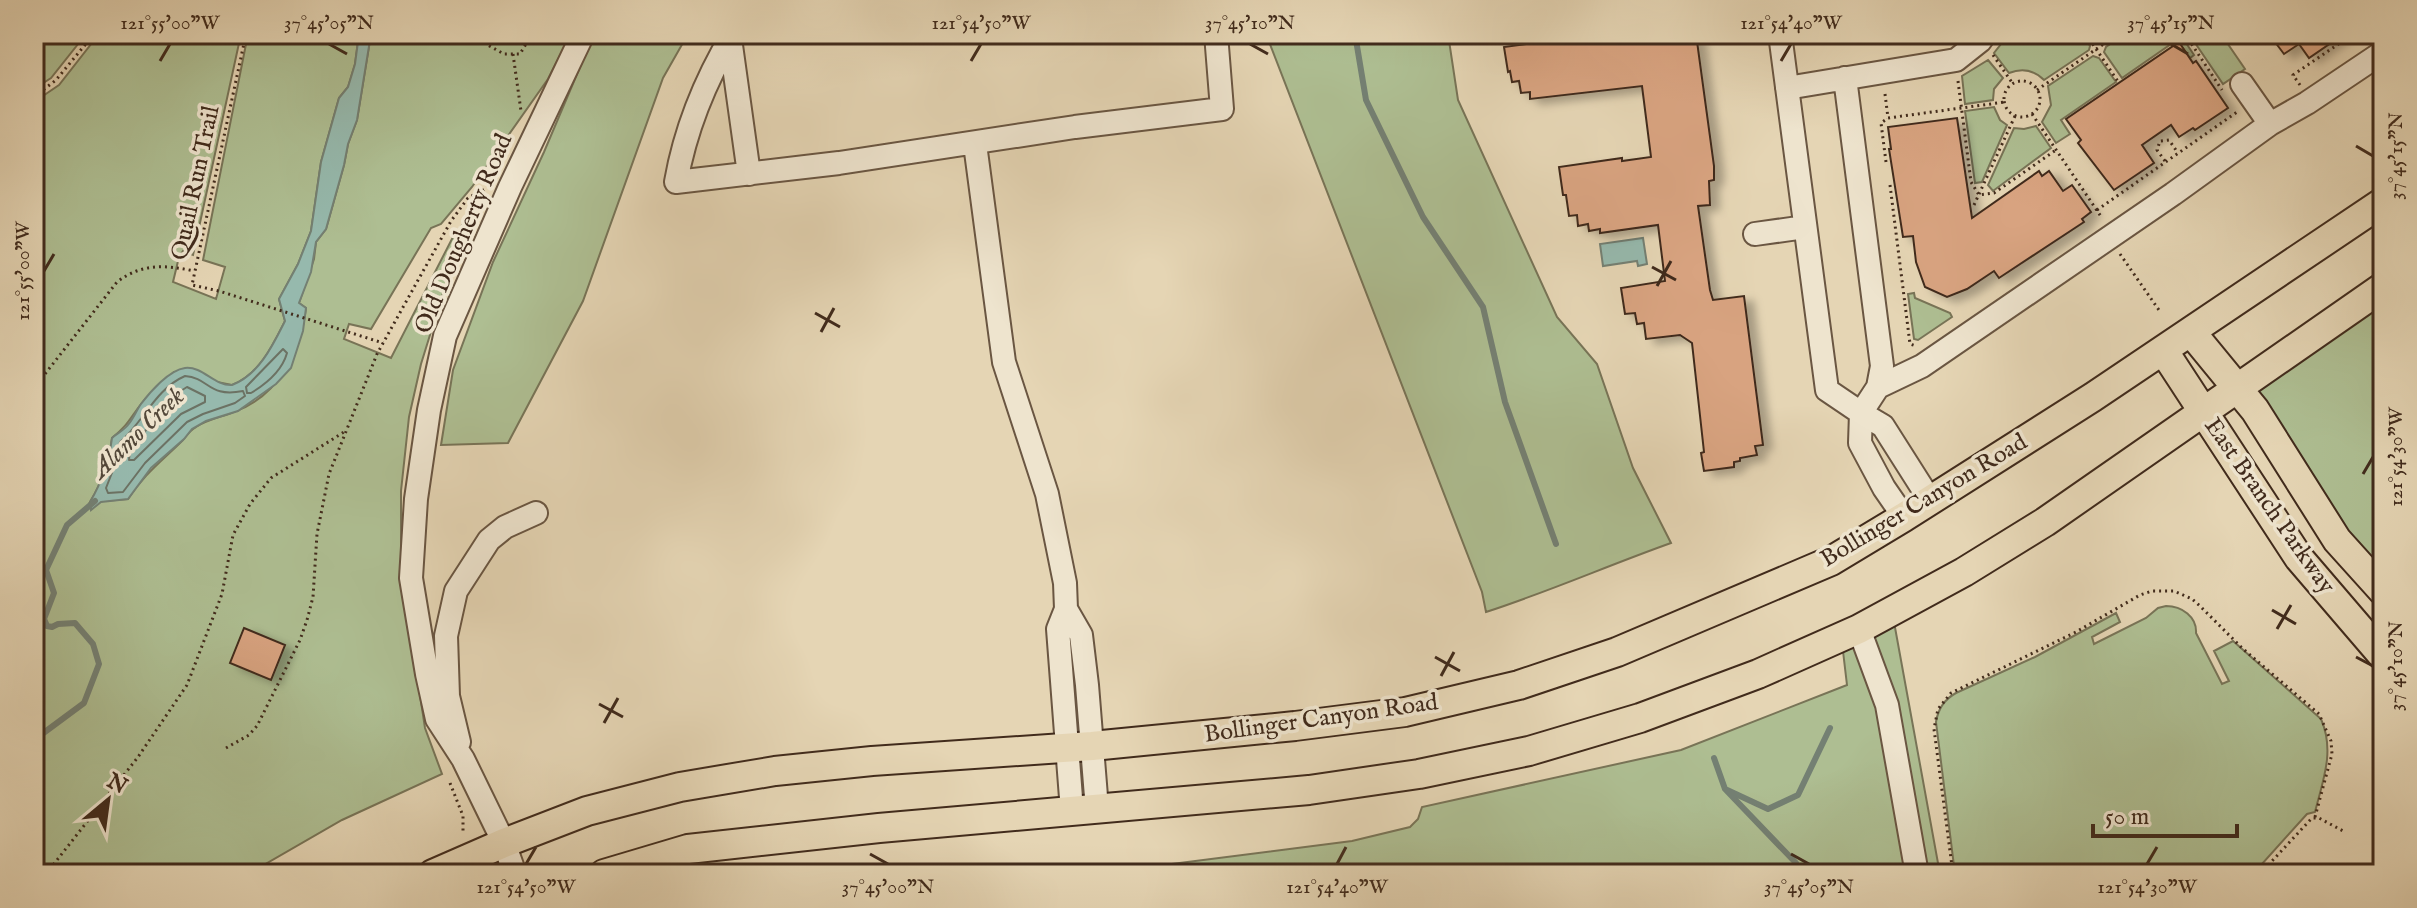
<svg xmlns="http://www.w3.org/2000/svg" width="2417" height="908" font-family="'IM FELL English',serif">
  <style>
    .green { fill: #aebe92; stroke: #787457; stroke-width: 2 }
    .water { fill: #96b9ad; stroke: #748073; stroke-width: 2 }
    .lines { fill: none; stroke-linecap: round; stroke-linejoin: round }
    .shore { stroke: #6c7264; stroke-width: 2 }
    .stream { stroke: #748073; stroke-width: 6 }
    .building { fill: #d8a380; stroke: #412b1c; stroke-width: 2; filter: url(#shadow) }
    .minor-casing { stroke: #6a5642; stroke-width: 26 }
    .major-casing { stroke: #412b1c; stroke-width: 32 }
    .path { stroke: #412b1c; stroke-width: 3; stroke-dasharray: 2 4; stroke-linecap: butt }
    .minor { stroke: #eee4ce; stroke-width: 22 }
    .major { stroke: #e5d5b4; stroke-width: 28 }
    .ticks { fill: none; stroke: #412b1c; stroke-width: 3 }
    .labels { text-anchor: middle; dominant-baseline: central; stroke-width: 7; stroke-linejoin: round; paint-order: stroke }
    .street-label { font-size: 24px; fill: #412b1c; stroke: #eee4ce }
    .water-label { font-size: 26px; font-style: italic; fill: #524739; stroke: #eee4ce }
    .neatline { fill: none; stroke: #412b1c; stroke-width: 3 }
    .ticks-label { font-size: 20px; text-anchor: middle; fill: #412b1c }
  </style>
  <defs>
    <filter id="shadow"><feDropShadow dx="9" dy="5" stdDeviation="4" flood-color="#0004"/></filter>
  </defs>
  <rect width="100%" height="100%" fill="#e5d5b4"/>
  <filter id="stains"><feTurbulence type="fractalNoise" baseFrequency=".0025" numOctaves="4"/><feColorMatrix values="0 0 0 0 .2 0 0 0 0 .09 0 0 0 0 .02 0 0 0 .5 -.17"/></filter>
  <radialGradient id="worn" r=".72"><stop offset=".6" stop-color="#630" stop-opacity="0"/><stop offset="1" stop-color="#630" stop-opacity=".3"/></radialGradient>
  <path class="green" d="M34,34H86L51,78L34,89Z
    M99,34H241L193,255L183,251L179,257L173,282L216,299L225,267L203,260L248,34H359L355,64L348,87L339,98L321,162L311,231L298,264L279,299L285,321C273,345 259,375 232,385L217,382L207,376L174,372C163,382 150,392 141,404C129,420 128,425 112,438C109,462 102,482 90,502L128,499C143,475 163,460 183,440C187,435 190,430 196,427C208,419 223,417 236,411C279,395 301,351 306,308L299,303L314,259L316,242L326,229L344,165L348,144L357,120L371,34H571L548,79L472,187L441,224L431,228L371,329L349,324L344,339L391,358L455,233L476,210L443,293L421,364L409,417L401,491V570L425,728L442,774L342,820L248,874H34V102L59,85Z
    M594,34H688L663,78L583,301L508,443L441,445L453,370L493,262L544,152Z
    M1266,34H1448L1458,100L1557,317L1597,364L1633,468L1671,543C1609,565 1548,592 1486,612L1482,592Z
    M2009,34H2083L2090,46L2089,50L2044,80C2034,70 2022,68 2009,73L1994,53Z
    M2124,34H2180L2194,55L2190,58L2177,40L2122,78L2104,52L2106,47Z
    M2189,34H2221L2245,69L2223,84Z
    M2093,56L2099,58L2116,82L2061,120L2070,134L2056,143L2042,122L2051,105L2048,86Z
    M1988,60L2003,78L1994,89L1993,100L1965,104L1962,76Z
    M1994,107L2000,120L2007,125L1982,182L1975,183L1965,111Z
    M2036,126L2051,148L1993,191L1988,185L2014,128L2024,129Z
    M2383,287V591L2236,387Z
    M1914,293L1915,298L1950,313L1952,317L1918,340L1914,339L1908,294Z
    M2166,606C2182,606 2197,617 2196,633L2222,684L2229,681L2214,651L2233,641L2321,719C2335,751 2323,780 2315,812L2307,814L2253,874H1955L1936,722C1938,709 1945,699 1956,693L2035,657L2116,613L2120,622L2092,637L2094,644L2146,618L2158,608Z
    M1892,611L1940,874H1093L1352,841L1410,827L1418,819L1422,807L1681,750L1847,685L1841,634Z"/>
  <path class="water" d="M359,34H371L357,120L348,144L344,165L326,229L316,242L311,272L299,303L306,308L303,331L291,368L276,384L238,411L206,421L192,429L184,439L151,468L128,499L101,502L91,510L90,502C102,482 109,462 112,438C116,434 123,431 127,426C133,420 136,411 141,404C150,392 169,370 185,368C203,366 214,386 232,385C259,375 273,345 285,321L279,299L298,264L311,231L321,162L339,98L348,87L355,64Z
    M1643,238L1647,264L1638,266L1637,261L1603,266L1600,244Z"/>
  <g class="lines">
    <path class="shore" d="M283,349L287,353C282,371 266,384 251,393H247L246,387Z
      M185,376C210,378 208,398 243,391L245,396L235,403L203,414L187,422L145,463L123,492L108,493L106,488L117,460L120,442C143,423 155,389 185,376Z
      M187,387L205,396V402L181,414L134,460H129L130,447C152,429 161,402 187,387Z"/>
    <path class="stream" d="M1355,34L1366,100L1423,217L1483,307L1505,402L1556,544
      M34,740L84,703L99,664L93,644L75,623L58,624L52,627L47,626L44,619L54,593L46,570L67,525L95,501
      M1714,758L1725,789L1796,863L1800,874
      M1725,789L1768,809L1798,795L1830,728"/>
  </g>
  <path class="building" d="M1580,34H1696L1714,166V180L1709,181L1710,205L1698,206L1710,290L1713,300L1744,296L1763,445L1755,446L1757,455L1740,458V461L1734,462V467L1704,471L1701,453L1704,452L1692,343L1680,335L1646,339L1644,323L1637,324L1635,313L1625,314L1621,288L1665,281L1658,225L1600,233V229L1589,231L1588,224L1578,226L1577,215L1569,216L1566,195H1563L1559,167L1622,158V161L1651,157L1642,86L1530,99V92L1521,93L1519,81L1512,82L1510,71L1508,72L1504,47L1527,44L1526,41Z
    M2269,34H2344L2309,58L2299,44L2284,54Z
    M2179,42L2193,63L2196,61L2228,108L2195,130L2193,128L2179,137L2171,125L2142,145L2154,163L2114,190L2078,143L2081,140L2066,119Z
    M1957,118L1972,218L2039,171L2042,176L2049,171L2063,191L2072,185L2091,212L2082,219L2084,222L1999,278L1994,271L1967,289L1947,297L1925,287L1916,262L1913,236L1903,237L1889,149H1891L1888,127Z
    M244,628L285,645L271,680L230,663Z"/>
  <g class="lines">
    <defs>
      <path id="minor" d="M733,34C706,79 685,131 676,182L839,163L1075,127L1222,109L1216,34
        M1780,34L1827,390L1861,413L1878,387L1882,366L1845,78
        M730,38L749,174
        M2242,84L2270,124
        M1787,88L1956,60L1980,41L1985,34
        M975,144L1004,362L1047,494L1065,583L1066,609L1058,629L1072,811
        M1755,234L1805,227
        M1878,387L1922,366L2173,194L2270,124L2307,103L2383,52
        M1904,517L1884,488L1860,443L1861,413L1883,426L1930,500
        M1066,609L1081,635L1087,685L1097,809
        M1859,629L1887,705L1917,874
        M459,742L448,696L446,636L456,591L489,540L505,527L536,513
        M515,874L504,843L463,759L437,719L427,674L411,578L416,499L429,410L445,336L510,187L583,34"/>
      <path id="major" d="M2191,332L2255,410L2337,540L2383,591
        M2163,350L2299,558L2383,656
        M433,874L504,843L587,811L680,787L775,771L872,761L1092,746L1295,726L1405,712L1519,685L1617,652L1831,561L1904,517L2093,397L2383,202
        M604,874L688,849L879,828L1309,790L1419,774L1529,751L1640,718L1758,674L1859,629L1964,572L2045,522L2383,287"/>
    </defs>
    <use href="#minor" class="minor-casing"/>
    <use href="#major" class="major-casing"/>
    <path class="path" d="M246,34L192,285L219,291L383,343
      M468,34L504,54H520L532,34
      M2086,34L2119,83
      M2185,34L2222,90
      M513,54L521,111
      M1993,55L2013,84
      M1958,81L1971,182L1979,195L1994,193L2056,150
      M2004 99a18 18 0 1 1 36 0a18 18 0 1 1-36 0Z
      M2300,85L2293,75L2353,34
      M2037,90L2118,34
      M1885,94L1888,118
      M34,97L56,80L94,34
      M2032,114L2102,218
      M2165,161L2157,150L2160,141L2169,140L2178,153
      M1886,162L1881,123L1888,118L2005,102
      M1890,185L1910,344L1916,346
      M1974,205L2015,116
      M2097,210L2237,112
      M2120,254L2161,313
      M34,388L117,282C142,263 166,265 194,271
      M226,748L249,735L257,726L300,640L307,620L313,597L317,534L329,474L377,354L451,221L468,198L487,188
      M450,783L463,816V833
      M381,869L384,874
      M46,874L138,757L187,685L222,594L233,535L250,504L271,478L344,432
      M1953,874L1934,729L1938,709L1951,693L2076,632L2140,595L2152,591H2174L2192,599L2200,606L2242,648L2319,714L2331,741L2332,754L2315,817
      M2260,874L2312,818H2319L2345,832"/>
    <use href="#minor" class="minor"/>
    <use href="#major" class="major"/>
  </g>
  <path class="ticks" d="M329,44L347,54M1250,44L1268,54M2171,44L2188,54M160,61L170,44M971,61L981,44M1781,61L1791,44M2356,146L2373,156M1652,267L1676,280M44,271L54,254M1657,286L1671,261M815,313L840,327M821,332L834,308M2363,474L2373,457M2272,610L2296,624M2277,629L2291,605M1435,657L1460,671M2356,657L2373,666M1441,676L1454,652M599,704L623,717M604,723L618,698M870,854L888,864M1791,854L1809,864M526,864L536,847M1337,864L1346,847M2147,864L2157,847"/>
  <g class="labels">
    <g class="street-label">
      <text transform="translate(196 183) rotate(-78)">Quail Run Trail</text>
      <text transform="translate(464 234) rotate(-67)">Old Dougherty Road</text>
      <text transform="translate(1924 501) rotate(-31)">Bollinger Canyon Road</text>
      <text transform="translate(2269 506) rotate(55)">East Branch Parkway</text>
      <text transform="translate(1321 719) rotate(-8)">Bollinger Canyon Road</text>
    </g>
    <g class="water-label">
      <text transform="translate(138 433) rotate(-44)">Alamo Creek</text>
    </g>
  </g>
  <rect width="2417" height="908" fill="none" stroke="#e5d5b4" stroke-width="88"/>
  <g transform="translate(108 800) rotate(29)" stroke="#eee4ce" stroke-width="6" paint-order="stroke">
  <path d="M0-6L14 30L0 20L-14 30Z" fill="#412b1c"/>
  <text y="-12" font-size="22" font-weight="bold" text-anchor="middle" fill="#412b1c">N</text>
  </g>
  <path d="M2093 824v12h144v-12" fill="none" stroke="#412b1c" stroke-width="4"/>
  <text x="2105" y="824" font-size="24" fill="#412b1c" stroke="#eee4ce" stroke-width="6" paint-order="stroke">50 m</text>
  <rect x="44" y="44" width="2329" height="820" class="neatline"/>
  <g class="ticks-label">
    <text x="170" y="29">121°55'00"W</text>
    <text x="329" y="29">37°45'05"N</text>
    <text x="981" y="29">121°54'50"W</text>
    <text x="1250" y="29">37°45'10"N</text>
    <text x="1791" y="29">121°54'40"W</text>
    <text x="2171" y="29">37°45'15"N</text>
    <text transform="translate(2395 156) rotate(-90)" y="7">37°45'15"N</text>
    <text transform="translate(22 271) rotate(-90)" y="7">121°55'00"W</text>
    <text transform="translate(2395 457) rotate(-90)" y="7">121°54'30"W</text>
    <text transform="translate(2395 666) rotate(-90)" y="7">37°45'10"N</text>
    <text x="526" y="893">121°54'50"W</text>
    <text x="888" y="893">37°45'00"N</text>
    <text x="1337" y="893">121°54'40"W</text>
    <text x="1809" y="893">37°45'05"N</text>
    <text x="2147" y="893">121°54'30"W</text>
  </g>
  <rect width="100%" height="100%" filter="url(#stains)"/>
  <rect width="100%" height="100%" fill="url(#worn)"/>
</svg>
